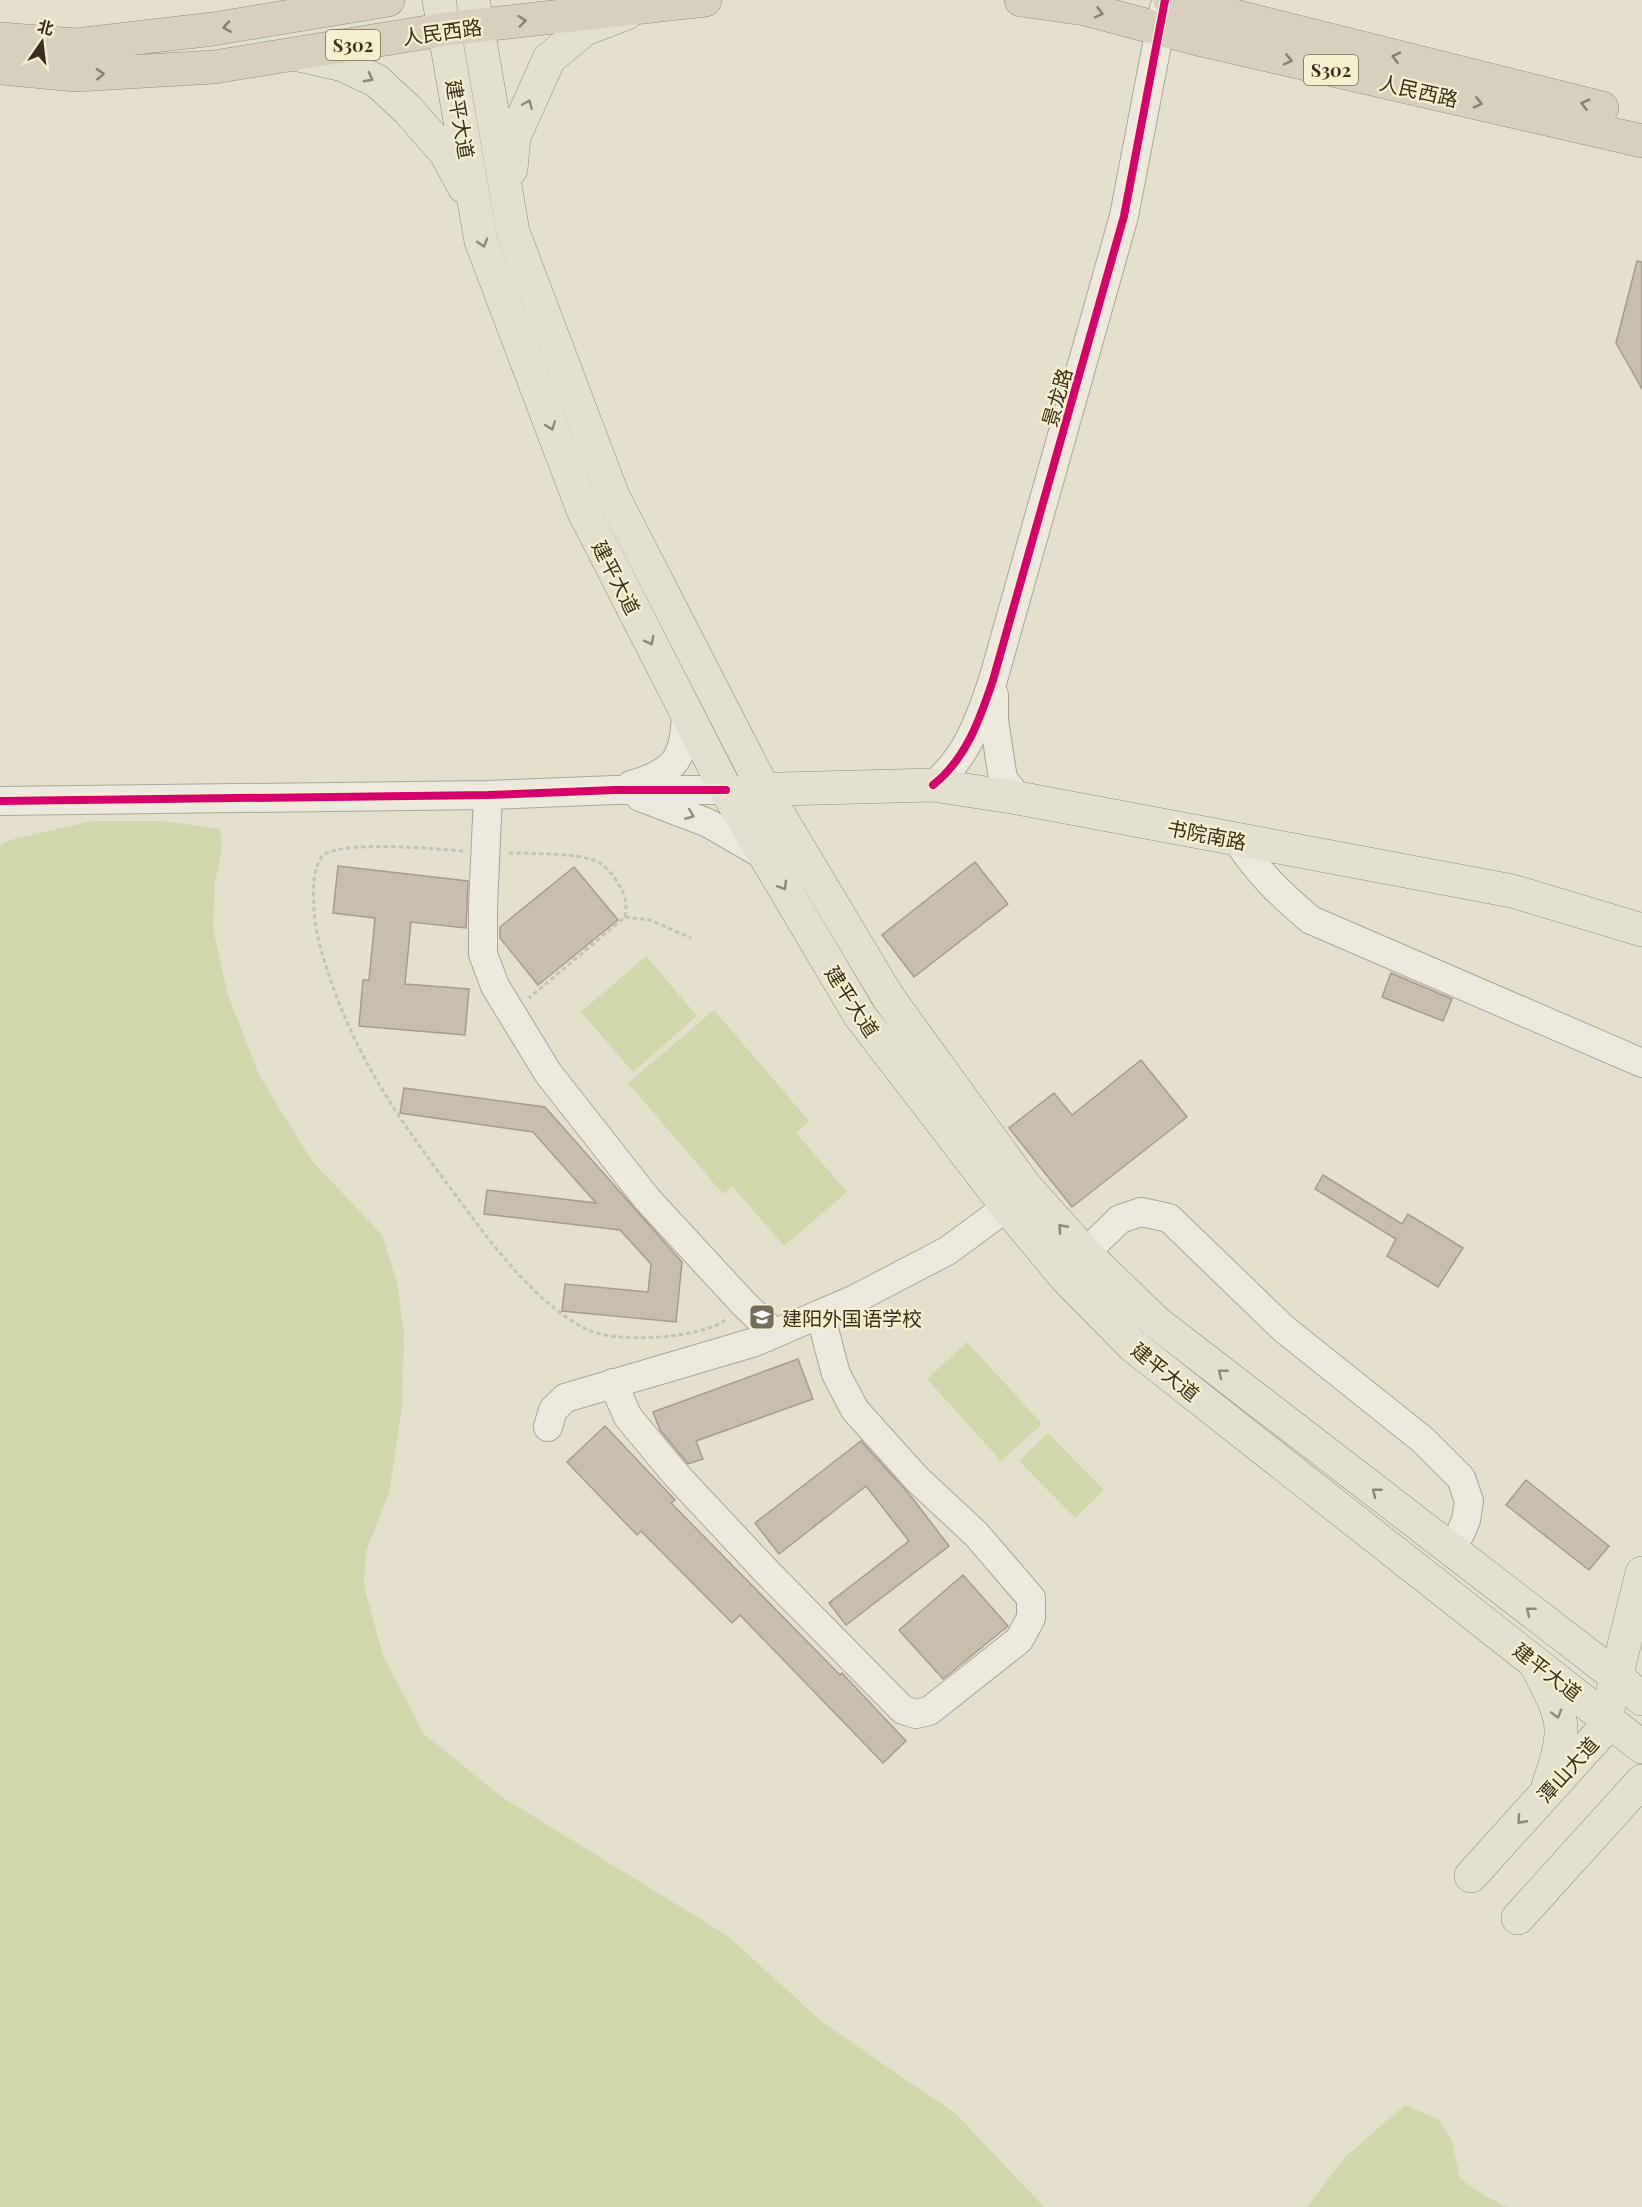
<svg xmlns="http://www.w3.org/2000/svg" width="1642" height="2207" font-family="'Playfair Display','Noto Sans SC',serif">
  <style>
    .green { fill: #d2d6ad }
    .building { fill: #c9beac; stroke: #a59b8a; stroke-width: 1.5 }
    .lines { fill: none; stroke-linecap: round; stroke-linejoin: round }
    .minor-casing { stroke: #aaa495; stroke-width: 30 }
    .major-casing { stroke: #8f897b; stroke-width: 34 }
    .highway-casing { stroke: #8f897b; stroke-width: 34 }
    .path { stroke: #c5c1b4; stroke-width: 3; stroke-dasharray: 4.5 3; stroke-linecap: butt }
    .minor { stroke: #ede9dd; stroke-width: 28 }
    .major { stroke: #e4e0ce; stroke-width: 33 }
    .highway { stroke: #d8d0bc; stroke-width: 33 }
    .cycleway-casing { stroke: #f7f0d0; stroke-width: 11 }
    .cycleway { stroke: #d6006c; stroke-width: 8 }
    .oneway { stroke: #887e6c }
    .oneway2 { stroke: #8e8675 }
    .oneway3 { stroke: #938b7c }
    .labels { text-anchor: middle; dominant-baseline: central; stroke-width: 4.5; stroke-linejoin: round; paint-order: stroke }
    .shield { fill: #f7f0d0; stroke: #726852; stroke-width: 1.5 }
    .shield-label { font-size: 18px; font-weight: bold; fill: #392d1c }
    .street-label { font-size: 20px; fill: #392d1c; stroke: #f7f0d0 }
    .poi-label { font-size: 20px; fill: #392d1c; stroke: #f7f0d0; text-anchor: start }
  </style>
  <rect width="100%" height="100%" fill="#e5e0cb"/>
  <path class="green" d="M92,821H163L220,829L222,848L215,883L213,929L228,995L259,1075L312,1161L382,1235L397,1282L404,1334L402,1407L389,1493L366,1552L364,1586L383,1656L424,1734L502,1797L728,1936L822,2022L956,2114L1044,2207H0V845L10,840Z
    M646,956L697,1016L633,1072L581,1012Z
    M714,1010L809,1121L796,1133L847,1192L784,1246L732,1186L723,1194L628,1083Z
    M967,1342L1042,1424L1001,1461L927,1379Z
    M1048,1433L1104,1490L1075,1518L1019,1461Z
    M1405,2105L1439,2120L1452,2141L1460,2179L1487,2197L1507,2207H1307L1344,2158Z"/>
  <path class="building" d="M1637,261L1642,262V389L1616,343Z
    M975,862L1008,904L914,977L882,935Z
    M338,866L468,881L466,928L411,922L405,984L469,989L465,1035L359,1026L363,980H369L375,918L333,913Z
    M574,867L618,920L538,985L500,938V927Z
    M1391,973L1452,999L1443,1021L1382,997Z
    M1141,1060L1187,1117L1072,1207L1009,1128L1054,1093L1072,1115Z
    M404,1088L545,1107L682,1262L676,1322L562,1311L565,1284L648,1292L651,1264L620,1230L484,1214L487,1190L596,1203L533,1132L400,1113Z
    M1323,1175L1402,1224L1408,1214L1463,1248L1438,1287L1387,1256L1396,1239L1315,1189Z
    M798,1359L813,1399L696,1441L703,1459L688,1464L660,1430L653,1412Z
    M605,1426L675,1500L671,1503L840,1675L842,1673L906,1741L883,1763L740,1615L732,1623L641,1531L637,1535L567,1462Z
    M861,1441L910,1495L949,1546L846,1625L829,1603L909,1541L866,1486L779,1554L755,1523Z
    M1526,1480L1609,1546L1589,1570L1506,1505Z
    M963,1575L1008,1626L943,1679L899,1630Z"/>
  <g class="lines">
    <defs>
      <path id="minor" d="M994,695V720L1003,779L1018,798
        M631,785C676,772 685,758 686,712
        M933,785C966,759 980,719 993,680L1124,216L1164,8
        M488,795L483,907V954L495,986L548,1073L647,1199L744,1304L774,1333
        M640,797L708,823L765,856
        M0,801L488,795L615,790H726
        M1236,839C1260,875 1279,893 1311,920L1642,1063
        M1085,1253L1120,1219L1141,1212L1169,1218L1284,1329L1423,1440L1461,1478L1469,1501L1466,1520L1460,1534L1448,1548
        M613,1383L628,1417L677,1476L764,1569L903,1710L916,1714L929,1711L1019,1640L1031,1618V1598L976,1534L917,1479L855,1410L836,1374L820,1314
        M548,1427L553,1410L565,1398L755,1342L855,1299L947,1251L1007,1207"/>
      <path id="major" d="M439,0L481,241L583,510L726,790L860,1016L1007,1207L1065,1277L1133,1346L1642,1747
        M473,0L513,232L613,496L764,790L888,997L1025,1186L1085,1253L1156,1322L1617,1677L1642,1699
        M294,54L343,65L377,81L408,110L445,152L464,187
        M511,169L514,137L549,59L585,29L627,13
        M747,790L933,785L1018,798L1512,891L1642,930
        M1536,1665C1545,1683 1562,1711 1561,1731C1561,1750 1554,1768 1548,1786
        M1471,1876L1603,1730L1642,1573
        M1518,1918L1642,1781"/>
      <path id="highway" d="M1021,0L1085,9L1202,40L1642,141
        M1170,0L1602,108
        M0,39L76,45L213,29L388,0
        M0,68L76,75L214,67L446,29L705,0"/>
    </defs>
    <use href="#minor" class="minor-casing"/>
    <use href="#major" class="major-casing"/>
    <use href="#highway" class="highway-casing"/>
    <path class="path" d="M463,851C434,849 345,840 323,855C312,870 313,890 314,908C315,936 324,960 333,987C363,1070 405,1127 457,1197C491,1243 534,1302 586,1329C615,1344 701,1339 727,1319
      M509,853C531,854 584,852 601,864C609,869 615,878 619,885C626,896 627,905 625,917L529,998
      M625,917L650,920L691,938"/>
    <use href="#minor" class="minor"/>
    <use href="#major" class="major"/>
    <use href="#highway" class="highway"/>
    <defs>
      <path id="cycleway" d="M933,785C966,759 980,719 993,680L1124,216L1165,0
        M0,801L488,795L615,790H726"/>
    </defs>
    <use href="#cycleway" class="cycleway-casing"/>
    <use href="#cycleway" class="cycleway"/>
  </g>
  <defs><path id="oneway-chevron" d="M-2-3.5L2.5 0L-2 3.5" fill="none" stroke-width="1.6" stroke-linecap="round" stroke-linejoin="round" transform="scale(1.5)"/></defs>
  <g class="oneway">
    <use href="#oneway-chevron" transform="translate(1099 13) rotate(15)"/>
    <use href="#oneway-chevron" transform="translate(522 21) rotate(-6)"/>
    <use href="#oneway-chevron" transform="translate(227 27) rotate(171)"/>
    <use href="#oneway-chevron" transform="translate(1396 57) rotate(-166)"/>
    <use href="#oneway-chevron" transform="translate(1288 60) rotate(13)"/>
    <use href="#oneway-chevron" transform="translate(100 74) rotate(-3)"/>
    <use href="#oneway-chevron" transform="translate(1478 103) rotate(13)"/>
    <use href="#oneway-chevron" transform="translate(1585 104) rotate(-166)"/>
  </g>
  <g class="oneway2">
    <use href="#oneway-chevron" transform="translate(369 78) rotate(28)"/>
    <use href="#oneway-chevron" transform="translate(528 104) rotate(-67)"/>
    <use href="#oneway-chevron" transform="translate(483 243) rotate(73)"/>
    <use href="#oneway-chevron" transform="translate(551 426) rotate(69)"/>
    <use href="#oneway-chevron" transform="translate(650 641) rotate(63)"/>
    <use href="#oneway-chevron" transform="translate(783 886) rotate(59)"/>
    <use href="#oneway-chevron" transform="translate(1062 1228) rotate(-132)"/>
    <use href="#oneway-chevron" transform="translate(1222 1373) rotate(-142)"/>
    <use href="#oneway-chevron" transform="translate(1376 1492) rotate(-142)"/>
    <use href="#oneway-chevron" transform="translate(1530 1611) rotate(-142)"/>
    <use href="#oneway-chevron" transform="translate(1557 1714) rotate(74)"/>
    <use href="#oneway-chevron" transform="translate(1521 1820) rotate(132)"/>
  </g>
  <use class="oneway3" href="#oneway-chevron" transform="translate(690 815) rotate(22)"/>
  <defs>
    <symbol id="school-square" viewBox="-11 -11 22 22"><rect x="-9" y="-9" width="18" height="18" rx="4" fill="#756c59" stroke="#f7f0d0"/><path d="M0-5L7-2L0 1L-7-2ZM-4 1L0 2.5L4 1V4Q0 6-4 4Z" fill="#fff"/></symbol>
  </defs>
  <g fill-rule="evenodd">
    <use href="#school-square" x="747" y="1302" width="30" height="30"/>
  </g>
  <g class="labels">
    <g class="shield">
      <rect x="326" y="30" width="54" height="30" rx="4.5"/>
      <rect x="1304" y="55" width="54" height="30" rx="4.5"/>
    </g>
    <g class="shield-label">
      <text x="353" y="45">S302</text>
      <text x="1331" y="70">S302</text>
    </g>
    <g class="street-label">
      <text transform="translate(442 31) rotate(-8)">人民西路</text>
      <text transform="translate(1419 90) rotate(13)">人民西路</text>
      <text transform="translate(461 119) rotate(80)">建平大道</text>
      <text transform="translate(1056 397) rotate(-74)">景龙路</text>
      <text transform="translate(617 577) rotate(63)">建平大道</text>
      <text transform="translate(1207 834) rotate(11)">书院南路</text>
      <text transform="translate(853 1001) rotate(57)">建平大道</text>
      <text transform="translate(1166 1371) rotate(39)">建平大道</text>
      <text transform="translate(1548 1671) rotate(38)">建平大道</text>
      <text transform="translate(1567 1769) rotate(-48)">潭山大道</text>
    </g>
    <g class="poi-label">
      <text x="782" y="1317">建阳外国语学校</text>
    </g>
  </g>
  <g transform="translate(42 42) rotate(14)" stroke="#f7f0d0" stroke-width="4.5" paint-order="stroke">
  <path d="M0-4.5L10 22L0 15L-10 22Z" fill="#392d1c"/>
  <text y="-9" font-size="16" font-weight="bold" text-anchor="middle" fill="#392d1c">北</text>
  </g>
</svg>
